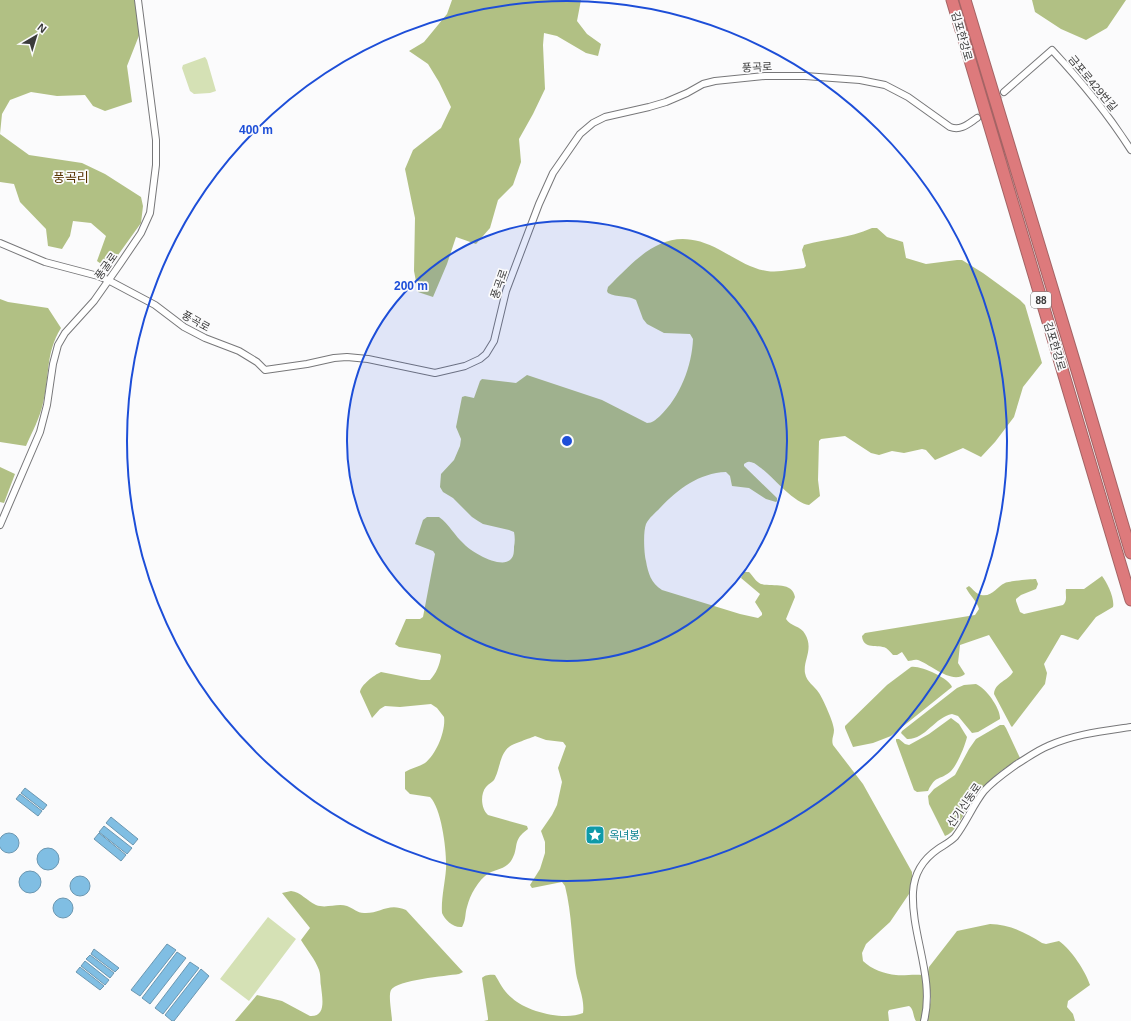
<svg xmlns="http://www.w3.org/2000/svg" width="1131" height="1021" font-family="Helvetica,'Noto Sans KR',sans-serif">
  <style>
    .green { fill: #d5e1b5 }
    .forest { fill: #b1c084 }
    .water { fill: #80bee3; stroke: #6b97b1 }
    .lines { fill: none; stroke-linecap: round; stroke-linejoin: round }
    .street-tunnel { stroke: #d5d5d5; stroke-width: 6; stroke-dasharray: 6 3; stroke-linecap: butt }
    .street-casing { stroke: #777779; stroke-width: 8 }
    .highway-casing { stroke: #a46465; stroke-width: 13 }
    .street { stroke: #fff; stroke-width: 6 }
    .highway { stroke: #dd7a7c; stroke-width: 11 }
    .ring { fill: none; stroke: #1d4ed8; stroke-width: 2 }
    .labels { text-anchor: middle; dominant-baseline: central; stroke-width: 3.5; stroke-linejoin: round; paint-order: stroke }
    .shield { fill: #fbfbfc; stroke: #757575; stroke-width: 1 }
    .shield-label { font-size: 10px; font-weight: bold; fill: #3b3b3b }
    .street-label { font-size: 11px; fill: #3b3b3b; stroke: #fbfbfc }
    .culture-label { font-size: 11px; fill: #0d838f; stroke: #fbfbfc; text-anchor: start }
    .quarter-label { font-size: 13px; fill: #573300; stroke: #fbfbfc }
    .centre { fill: #1d4ed8; stroke: #fbfbfc; stroke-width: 2 }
    .ring-label { font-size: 12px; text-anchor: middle; font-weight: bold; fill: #1d4ed8; stroke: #fbfbfc; stroke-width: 3.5; stroke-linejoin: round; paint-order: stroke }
  </style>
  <rect width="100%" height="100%" fill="#fbfbfc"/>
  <path class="green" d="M205,57L207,60L216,91L210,93L194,94L190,91L182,68L183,65Z
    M268,917L296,939L249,1001L220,979Z"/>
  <path class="forest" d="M0,0H135L140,33L127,66L132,102L105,111L93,106L85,95L57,96L31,92L10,100L2,114L0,134L29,155L82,163L105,174L141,197L143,206L141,223L108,269L97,261L106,236L91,223L73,221L70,236L62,249L48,246L46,229L20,202L14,184L0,182Z
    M452,0H581L577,21L587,34L601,44L598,56L586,53L557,36L544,33L543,45L545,89L533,114L519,139L521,162L513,185L498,200L490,228L476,244L456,237L447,264L433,297L418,292L414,271L415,218L405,169L413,150L441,128L451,107L439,82L428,64L409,51L424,42L447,14Z
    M1032,0H1126L1107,28L1086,40L1061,29L1035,12Z
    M872,228H877L887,237L903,242L906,258L926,264L957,260H962L983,273L1020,300L1025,305L1042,363L1023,387L1014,417L995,442L981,457L963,448L935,460L926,450L922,449L904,453L892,451L879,455L871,453L845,436L821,439L819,441L818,480L820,496L809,505C795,504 773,477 761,468C758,466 754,462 750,462C748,461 746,463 744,464V466L777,498V501L776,502L766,499L749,488L732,486L730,476L726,472C699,473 678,489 660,508C655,513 649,518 646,524C643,532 644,553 646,561C648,573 651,583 662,590L740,614L758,618L762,615V613L755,602L760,594L741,578L744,572H749C753,576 756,582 761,584C773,587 792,581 795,597L786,619C790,626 801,626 805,634C814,649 803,660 805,673C807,683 814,685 819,693C823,699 834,723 834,730C834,736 831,739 833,745L863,784L912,872V881L909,894L890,922L866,944L862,953L863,961C871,969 885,974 896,975C904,976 913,974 922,975L925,999L922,1021H916C913,1017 914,1009 909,1006L889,1010L888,1012L889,1021H484L488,1020V1018L482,978C484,975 491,974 495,975C500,983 504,992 512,998C527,1012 565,1021 583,1013C585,999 578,986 576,973C572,944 572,914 565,886L562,882L532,888L530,885L540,869L545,853V842L541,831L552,815L557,805L562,782L558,768L566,746L563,742L546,740L535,736C531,738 512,744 509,747C500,754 500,768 495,778C494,782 489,783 486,787C480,794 481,809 488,815L527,826L528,829C511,841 520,847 511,861C505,869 497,869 489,873C478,880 470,895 467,907C465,913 466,919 463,925L462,927C453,928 445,920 442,913C441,899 445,883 446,869C447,853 442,809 430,797L410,794L405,789V772C411,768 419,767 425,763C436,755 446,731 444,717L437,708L431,704L400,707L385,706L380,709L372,718L360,692C361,685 374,675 381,672L421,680H430C436,674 440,664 441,656L440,654L399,647L395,644L406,619H420L423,617L435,554L433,551L415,544L423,520L427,517H439C449,524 455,536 464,544C471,552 502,570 511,559C514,556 514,551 514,547C515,542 515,537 514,532L509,530L483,524L478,521L472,517L453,498L443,492L440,487L441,474L454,460L460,446L461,439L456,427L462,397L465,396L474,398L480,381L482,379L516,383L527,375L602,400L647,423C653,423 655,420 660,416C680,397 692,366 693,339L690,334L664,333L647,324L643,319L636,300C628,295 617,298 608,293L607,291L608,287C643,252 669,222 720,250C735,258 751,269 767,271C779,273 792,269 804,268L806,266L802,250L804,245C828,238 848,239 872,228Z
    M0,299L8,302L48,308L61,328C45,354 50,376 43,403C40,418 32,432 26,446L0,442Z
    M0,467L15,474L4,503L0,502Z
    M1102,576C1107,582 1115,599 1113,607L1096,617L1078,640L1063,635H1061L1044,664L1047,673L1045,684L1012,727L1011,726L994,694C995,682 1008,681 1013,672L989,635L960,645L958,663L965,674C952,685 930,664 918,660C914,659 911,661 908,661L902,652L897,655H893C891,653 889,650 886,648C878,644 863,650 862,636L865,633L975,615L979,609C977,601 970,596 966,588L969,586C973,589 976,594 981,595C993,597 996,587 1005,583C1010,581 1031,579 1036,579L1038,584L1036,589L1021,595L1016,599V601L1020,612L1024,614L1063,605C1068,600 1065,595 1066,589H1084Z
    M911,667C920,665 949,678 952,687L891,736L873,743L853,747L845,728V726L887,685Z
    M976,684C986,688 1001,709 1000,719L978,732L972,733L958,716L952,714C935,717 925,740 907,739L901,733L902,731L957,688L964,685Z
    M951,718L959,724L967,737C965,746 957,765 951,771C940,781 936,774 928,791L917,792L914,790L896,741V739H899L905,744L909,745L929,734Z
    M1000,725H1004L1006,728L1020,758C1012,764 1004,768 997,774C984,785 975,799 965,813C960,820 954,833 945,836L929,804L928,796L934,789L955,775L969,749L976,739Z
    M291,891C301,892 307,901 316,905C326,909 337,903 347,906C353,908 357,913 364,913C380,914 388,902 406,910L463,972L459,974C446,976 397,980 391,990C388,996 392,1014 392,1021H235L257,995L282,1001L310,1016C327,1017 322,997 321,986C320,981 321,976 319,970C315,959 307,950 301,940L310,928L282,893Z
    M990,924C1009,924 1026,933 1042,943L1046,944L1059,941C1071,949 1086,972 1090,985L1068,1001L1067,1007L1073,1014L1075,1021H927L931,999L928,972L929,967L957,931Z"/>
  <path class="water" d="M25,788L47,805L43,810L21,793Z
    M20,794L42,811L38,816L16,799Z
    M111,817L138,839L133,845L106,823Z
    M104,826L132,848L127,854L99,832Z
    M99,833L126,855L121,861L94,839Z
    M-1 843a10 10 0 1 1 20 0a10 10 0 1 1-20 0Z
    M37 859a11 11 0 1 1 22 0a11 11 0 1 1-22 0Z
    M19 882a11 11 0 1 1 22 0a11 11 0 1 1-22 0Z
    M70 886a10 10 0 1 1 20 0a10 10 0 1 1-20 0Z
    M53 908a10 10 0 1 1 20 0a10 10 0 1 1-20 0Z
    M167,944L176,950L140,996L131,990Z
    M94,949L119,968L115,972L91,954Z
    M177,952L186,958L150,1004L142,998Z
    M90,955L114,973L110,978L86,959Z
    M85,961L109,980L105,985L81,966Z
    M190,962L199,968L163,1014L155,1008Z
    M80,967L104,986L100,990L76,972Z
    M201,969L209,976L174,1021H172L165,1015Z"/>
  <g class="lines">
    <path class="street-tunnel" d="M977,118L1004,92"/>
    <defs>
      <path id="street" d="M1004,92L1052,50C1081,81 1108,114 1131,150
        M0,243L45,262L98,276L108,280L155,305L184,327L205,338L239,351L257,362L265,370L307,364L334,358L347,357L368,359L435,373L465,366L480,359L486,354L494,341L506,291L539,204L553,173L580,134L593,123L605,117L649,107L666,102L687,93L703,84L715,81L765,76H805L860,80L885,85L908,97L950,127C961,131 968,124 977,118
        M0,525L40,432L47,405L53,364L58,345L65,333L94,301L120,264L141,233L150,213L156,165V140L138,0
        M924,1021C935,978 911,935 913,892C914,874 922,860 938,849C944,845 950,842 955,837C966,823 973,805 984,791C994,780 1006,772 1017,764C1027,758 1038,750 1048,746C1074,734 1104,731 1131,727"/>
      <path id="highway" d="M952,0L1131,600
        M965,0L1079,377L1131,553"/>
    </defs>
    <use href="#street" class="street-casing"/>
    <use href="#highway" class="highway-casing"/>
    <use href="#street" class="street"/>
    <use href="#highway" class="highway"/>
  </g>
  <circle cx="567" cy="441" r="220" fill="#1d4ed8" fill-opacity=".12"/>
  <g class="ring">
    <circle cx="567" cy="441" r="220"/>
    <circle cx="567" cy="441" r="440"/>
  </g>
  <defs>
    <symbol id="sight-square" viewBox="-11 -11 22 22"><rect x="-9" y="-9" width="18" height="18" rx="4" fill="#0f9aa8" stroke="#fbfbfc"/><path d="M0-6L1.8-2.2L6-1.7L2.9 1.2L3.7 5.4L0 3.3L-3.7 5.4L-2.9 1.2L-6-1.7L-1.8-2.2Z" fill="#fff"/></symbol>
  </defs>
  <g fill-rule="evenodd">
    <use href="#sight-square" x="584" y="824" width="22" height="22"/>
  </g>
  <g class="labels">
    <rect class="shield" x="1031" y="292" width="20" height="16" rx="3"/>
    <g class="shield-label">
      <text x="1041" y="300">88</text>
    </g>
    <g class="street-label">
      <text transform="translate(962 36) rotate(74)">김포한강로</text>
      <text transform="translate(757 67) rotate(-3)">풍곡로</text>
      <text transform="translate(1093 83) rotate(50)">금포로429번길</text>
      <text transform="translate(106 266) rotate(-55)">풍굴로</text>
      <text transform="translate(499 284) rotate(-71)">풍곡로</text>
      <text transform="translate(196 321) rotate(29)">풍곡로</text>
      <text transform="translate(1055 346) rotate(73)">김포한강로</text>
      <text transform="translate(964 805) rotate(-55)">신기신동로</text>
    </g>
    <g class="culture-label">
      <text x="609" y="835">옥녀봉</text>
    </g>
    <g class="quarter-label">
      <text x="71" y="177">풍곡리</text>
    </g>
  </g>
  <circle cx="567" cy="441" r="6" class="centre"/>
  <g class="ring-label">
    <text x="256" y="134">400 m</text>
    <text x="411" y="290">200 m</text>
  </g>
  <g transform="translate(36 36) rotate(38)" stroke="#fbfbfc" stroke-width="3" paint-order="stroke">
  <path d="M0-3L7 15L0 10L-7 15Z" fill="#3b3b3b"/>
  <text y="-6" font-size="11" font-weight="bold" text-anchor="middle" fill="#3b3b3b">N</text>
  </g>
</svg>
